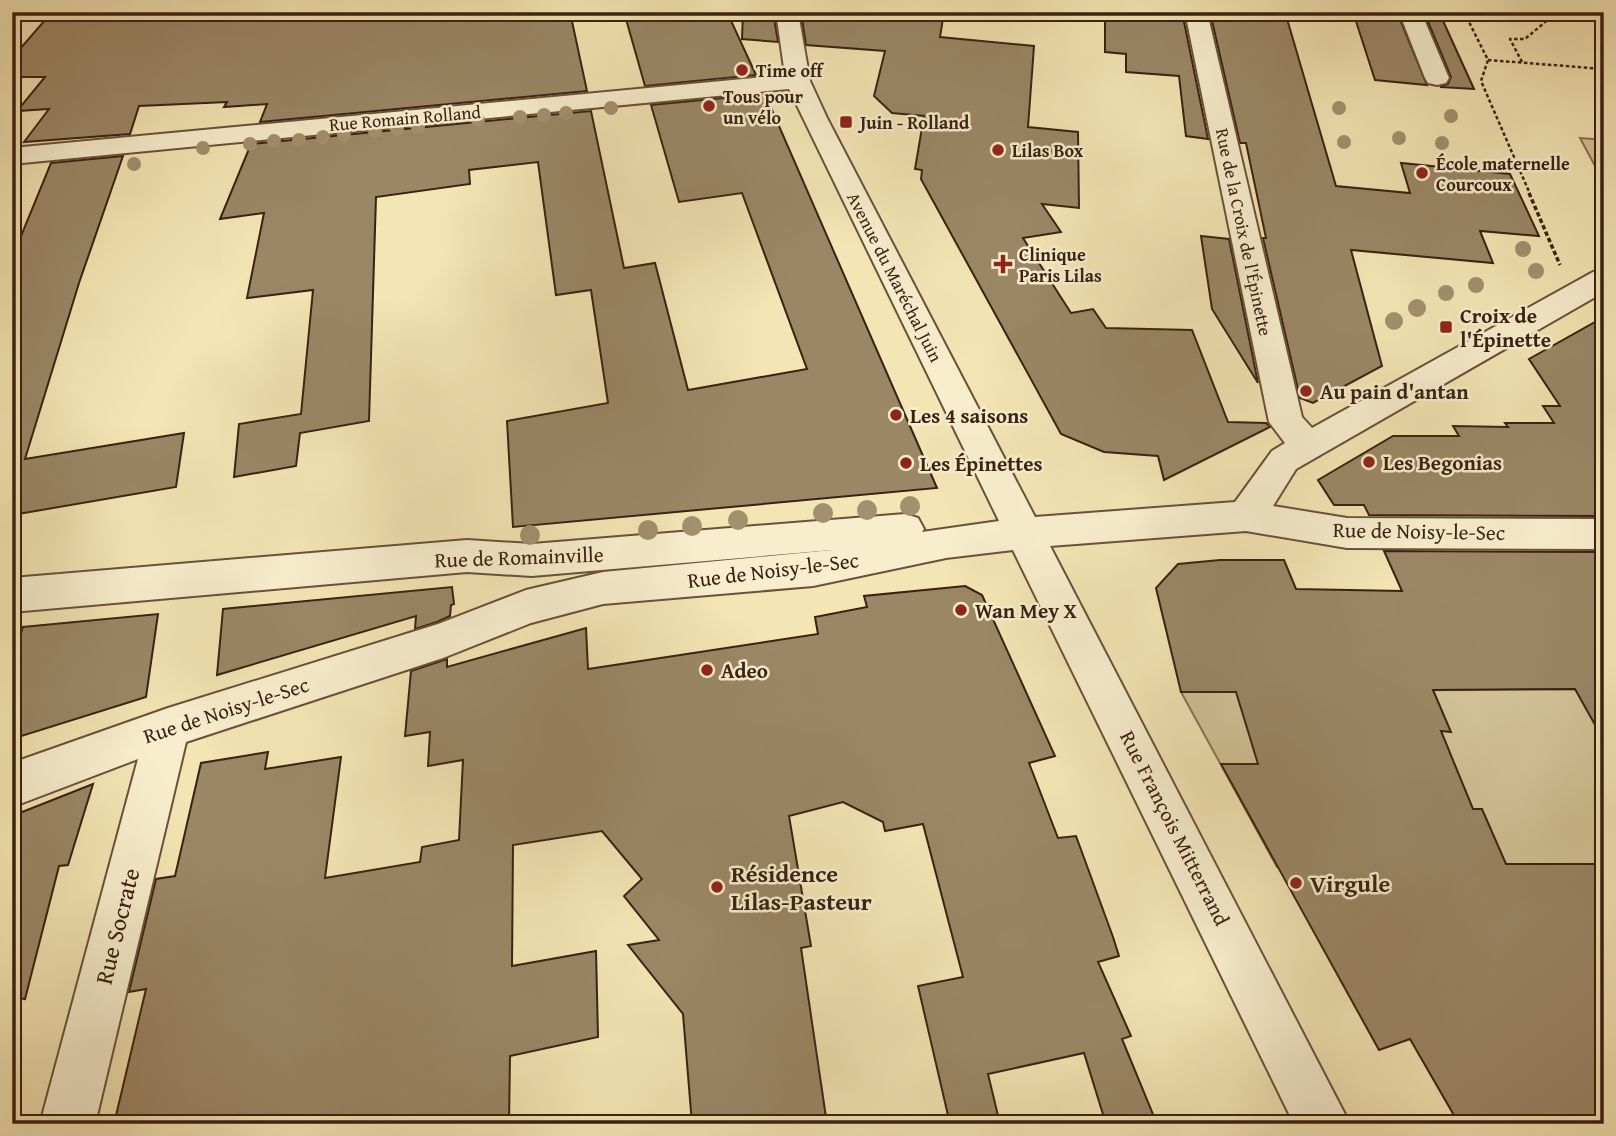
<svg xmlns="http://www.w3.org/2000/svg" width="1616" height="1136" font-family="'Gentium Book Plus',serif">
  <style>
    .green { fill: #d4c498; stroke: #877255; stroke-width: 2 }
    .building { fill: #9b8766; stroke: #3a2112; stroke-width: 2 }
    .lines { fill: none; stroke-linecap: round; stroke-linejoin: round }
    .minor-casing { stroke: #68523a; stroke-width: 4 }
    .path-far1 { stroke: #3a2112; stroke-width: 2.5; stroke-dasharray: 3.5 2.5; stroke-linecap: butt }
    .path { stroke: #3a2112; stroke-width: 3.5; stroke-dasharray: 4.5 2.5; stroke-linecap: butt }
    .minor { fill: #f8eece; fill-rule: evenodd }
    .tree { fill: #a3906e }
    .poi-dot { fill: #8f2418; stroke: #f8eece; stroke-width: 2.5 }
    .labels { text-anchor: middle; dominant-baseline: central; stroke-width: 5; stroke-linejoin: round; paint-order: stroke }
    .far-poi-label { font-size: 18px; font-weight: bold; fill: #3a2112; stroke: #f8eece; text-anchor: start }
    .far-street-label { font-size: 18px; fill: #3a2112; stroke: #f8eece }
    .poi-label { font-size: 21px; font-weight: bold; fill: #3a2112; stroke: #f8eece; text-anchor: start }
    .street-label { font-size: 21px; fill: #3a2112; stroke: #f8eece }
    .near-poi-label { font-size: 24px; font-weight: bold; fill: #3a2112; stroke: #f8eece; text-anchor: start }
    .near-street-label { font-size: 24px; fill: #3a2112; stroke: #f8eece }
  </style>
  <rect width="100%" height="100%" fill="#f4e5b4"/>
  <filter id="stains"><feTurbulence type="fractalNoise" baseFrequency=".00286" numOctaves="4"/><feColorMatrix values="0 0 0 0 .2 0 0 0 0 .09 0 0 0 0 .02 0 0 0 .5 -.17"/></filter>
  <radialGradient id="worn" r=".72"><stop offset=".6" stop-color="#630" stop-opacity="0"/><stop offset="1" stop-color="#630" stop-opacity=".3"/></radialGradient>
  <path class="green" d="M1580,138L1604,140V167L1595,166Z
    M1604,689V864L1277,867L1181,692Z"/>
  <path class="building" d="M52,12H570L587,91L260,122L267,104L224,107L227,102L139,106L130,134L24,142L49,109L17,111L45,77H12V58Z
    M624,12H727L756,75L645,86Z
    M743,12H773L778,42L742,39Z
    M801,12H944L940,37L1034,46L1028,127L1078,132L1079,208L1042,204L1061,232L1023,238L1071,313L1093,309L1106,328L1192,330L1228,422L1266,423L1270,427L1164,480L1158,456L1104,452L1061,434L921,179L922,170L915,169L924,116L892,113L874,96L885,51L806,45Z
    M1105,12H1182L1208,139L1186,136L1179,76L1126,72V54L1105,52Z
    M1210,12H1285L1336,186L1410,193L1401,163L1510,174L1539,236L1480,231L1493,263L1351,250L1382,366L1313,403L1300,398L1263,238H1266L1246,143H1240Z
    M1353,12H1397L1427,85L1375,80Z
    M1424,12H1439L1474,89L1440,87L1448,84L1451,77Z
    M765,94L937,488L513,527L507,421L608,403L591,290L556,295L538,162L469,170L470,184L376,197L369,421L300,433L296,466L234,477L239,424L301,414L313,290L247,298L264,213L220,219L251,144L591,111L624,268L655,263L688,390L807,369L742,193L679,202L651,105Z
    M123,156L79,283L25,459L184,433L176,487L12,515V486L17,473L12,472V258L51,163Z
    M1201,236L1229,239L1258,383L1212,309Z
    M1604,317V516L1369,515L1364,505H1334L1318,480L1393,436H1459L1453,426L1508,427L1505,423H1554L1543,406H1560L1529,359Z
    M1384,551L1604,552V741L1575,689L1433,690L1451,732L1441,731L1473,809H1482L1506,864H1604V1124H1459L1410,1039L1379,1050L1221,764H1258L1236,692H1181L1156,588L1178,564L1220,560H1284L1296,589L1402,591Z
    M965,586L982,595L1055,756L1029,763L1058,838L1076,836L1113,937L1119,956L1098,962L1131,1036L1122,1039L1157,1124H1106L1084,1053L988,1074L1000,1124H950L918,986L963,977L923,824L885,831L883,822L843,802L789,816L811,946L801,948L827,1124H692L683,1014L628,945L659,940L624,896L642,879L602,831L513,845L512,966L596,951L598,1037L510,1056L509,1124H114L146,989L129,992L156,879L175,876L201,763L268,752L265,769L341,757L325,878L420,862L422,847L459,840L463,760L428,766L430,732L405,736L411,671L447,659V667L586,628L588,669L818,634L815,617L867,607L864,596Z
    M452,587L454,604L451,605L450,616L437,622L415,629L416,616L217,675L223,609Z
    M158,614L146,697L12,739V660L23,627Z
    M93,784L68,865L59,866L25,999L12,997V816Z"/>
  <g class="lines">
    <defs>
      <path id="minor" d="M776,12H798L810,81L827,118L1035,517L1235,502L1272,451L1285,443L1269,422L1185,12H1207L1302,417L1312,428L1593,272L1604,269V292L1296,469L1273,506L1347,518L1604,519V549L1347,548L1246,531L1050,546L1350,1124H1294L1013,550L946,558L813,586L603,604L531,623L443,658L186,742L95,1124H40L138,759L12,807V763L168,708L438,624L526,590L603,572L832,550L532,576L467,572L12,612V578L467,540L532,544L905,514L918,518L924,529L922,532L999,521L789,89L12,164V148L785,75Z
        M1399,12H1421L1449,78L1446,83L1437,85L1428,83L1425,78Z"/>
    </defs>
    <use href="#minor" class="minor-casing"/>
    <path class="path-far1" d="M1464,12L1488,60L1481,81L1530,194
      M1600,12L1604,18
      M1488,60L1604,69
      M1522,62L1510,39H1525L1550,18L1547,12"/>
    <path class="path" d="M1529,193L1560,265"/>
    <use href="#minor" class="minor"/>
  </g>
  <g class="tree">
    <circle cx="611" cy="108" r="7"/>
    <circle cx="1339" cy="108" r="7"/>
    <circle cx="566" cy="113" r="7"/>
    <circle cx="544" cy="115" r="7"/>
    <circle cx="1451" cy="116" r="7"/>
    <circle cx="520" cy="117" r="7"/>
    <circle cx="478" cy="120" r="7"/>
    <circle cx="418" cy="127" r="7"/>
    <circle cx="397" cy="129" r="7"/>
    <circle cx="375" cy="131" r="7"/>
    <circle cx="344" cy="135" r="7"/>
    <circle cx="323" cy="137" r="7"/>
    <circle cx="1399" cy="138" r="7"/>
    <circle cx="299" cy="140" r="7"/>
    <circle cx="274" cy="141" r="7"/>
    <circle cx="1344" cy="142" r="7"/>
    <circle cx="1442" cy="143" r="7"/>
    <circle cx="250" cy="144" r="7"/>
    <circle cx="203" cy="148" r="7"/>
    <circle cx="134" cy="164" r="7"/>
    <circle cx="1523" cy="249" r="8"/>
    <circle cx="1536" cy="271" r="8"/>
    <circle cx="1476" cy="285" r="8"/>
    <circle cx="1446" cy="293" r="8"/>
    <circle cx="1417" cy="308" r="9"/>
    <circle cx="1394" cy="321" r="9"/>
    <circle cx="910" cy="506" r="10"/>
    <circle cx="867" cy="510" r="10"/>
    <circle cx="823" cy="513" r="10"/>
    <circle cx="738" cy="520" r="10"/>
    <circle cx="692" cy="526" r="10"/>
    <circle cx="648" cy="530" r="10"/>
    <circle cx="530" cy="535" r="10"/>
  </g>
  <g class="poi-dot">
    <circle cx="742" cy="70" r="7"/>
    <circle cx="709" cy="106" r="7"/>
    <rect x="839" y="115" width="14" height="14" rx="3.5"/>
    <circle cx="998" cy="150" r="7"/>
    <circle cx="1422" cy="173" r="7"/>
    <path d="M999.5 253.5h7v7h7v7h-7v7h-7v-7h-7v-7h7z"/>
    <rect x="1439" y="320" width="14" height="14" rx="3.5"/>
    <circle cx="1306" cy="391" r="7"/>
    <circle cx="896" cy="415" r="7"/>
    <circle cx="1369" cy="462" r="7"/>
    <circle cx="906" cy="463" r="7"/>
    <circle cx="961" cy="610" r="7"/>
    <circle cx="707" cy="670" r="7"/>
    <circle cx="1296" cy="883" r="7"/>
    <circle cx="717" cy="887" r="7"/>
  </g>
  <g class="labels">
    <g class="far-poi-label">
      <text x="756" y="70">Time off</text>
      <text x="723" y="96">Tous pour<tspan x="723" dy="21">un vélo</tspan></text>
      <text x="860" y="122">Juin - Rolland</text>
      <text x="1012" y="150">Lilas Box</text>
      <text x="1436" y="163">École maternelle<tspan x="1436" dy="21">Courcoux</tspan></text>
      <text x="1019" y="254">Clinique<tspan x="1019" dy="21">Paris Lilas</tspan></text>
    </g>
    <g class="far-street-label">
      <text transform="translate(405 118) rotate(-5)">Rue Romain Rolland</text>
      <text transform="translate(1244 232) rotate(78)">Rue de la Croix de l'Épinette</text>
      <text transform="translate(895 277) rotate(63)">Avenue du Maréchal Juin</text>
    </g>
    <g class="poi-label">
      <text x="1460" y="315">Croix de<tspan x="1460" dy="24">l'Épinette</tspan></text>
      <text x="1320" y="391">Au pain d'antan</text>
      <text x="910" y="415">Les 4 saisons</text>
      <text x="1383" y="462">Les Begonias</text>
      <text x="920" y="463">Les Épinettes</text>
      <text x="975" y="610">Wan Mey X</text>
      <text x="721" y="670">Adeo</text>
    </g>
    <g class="street-label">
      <text transform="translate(1419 531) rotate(1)">Rue de Noisy-le-Sec</text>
      <text transform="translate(519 557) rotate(-2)">Rue de Romainville</text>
      <text transform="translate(773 570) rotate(-7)">Rue de Noisy-le-Sec</text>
      <text transform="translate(226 710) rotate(-18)">Rue de Noisy-le-Sec</text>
      <text transform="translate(1175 828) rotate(63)">Rue François Mitterrand</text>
    </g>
    <g class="near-poi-label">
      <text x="731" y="873">Résidence<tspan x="731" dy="28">Lilas-Pasteur</tspan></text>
      <text x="1310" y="883">Virgule</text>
    </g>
    <g class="near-street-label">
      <text transform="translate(117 926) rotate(-76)">Rue Socrate</text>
    </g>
  </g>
  <rect width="1616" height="1136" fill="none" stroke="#f4e5b4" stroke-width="42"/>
  <rect x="14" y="14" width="1588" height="1108" fill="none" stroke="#3a2112" stroke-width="3.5"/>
  <rect x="21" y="21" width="1574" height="1094" fill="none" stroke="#3a2112" stroke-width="2"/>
  <rect width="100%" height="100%" filter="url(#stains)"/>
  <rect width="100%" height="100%" fill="url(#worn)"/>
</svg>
